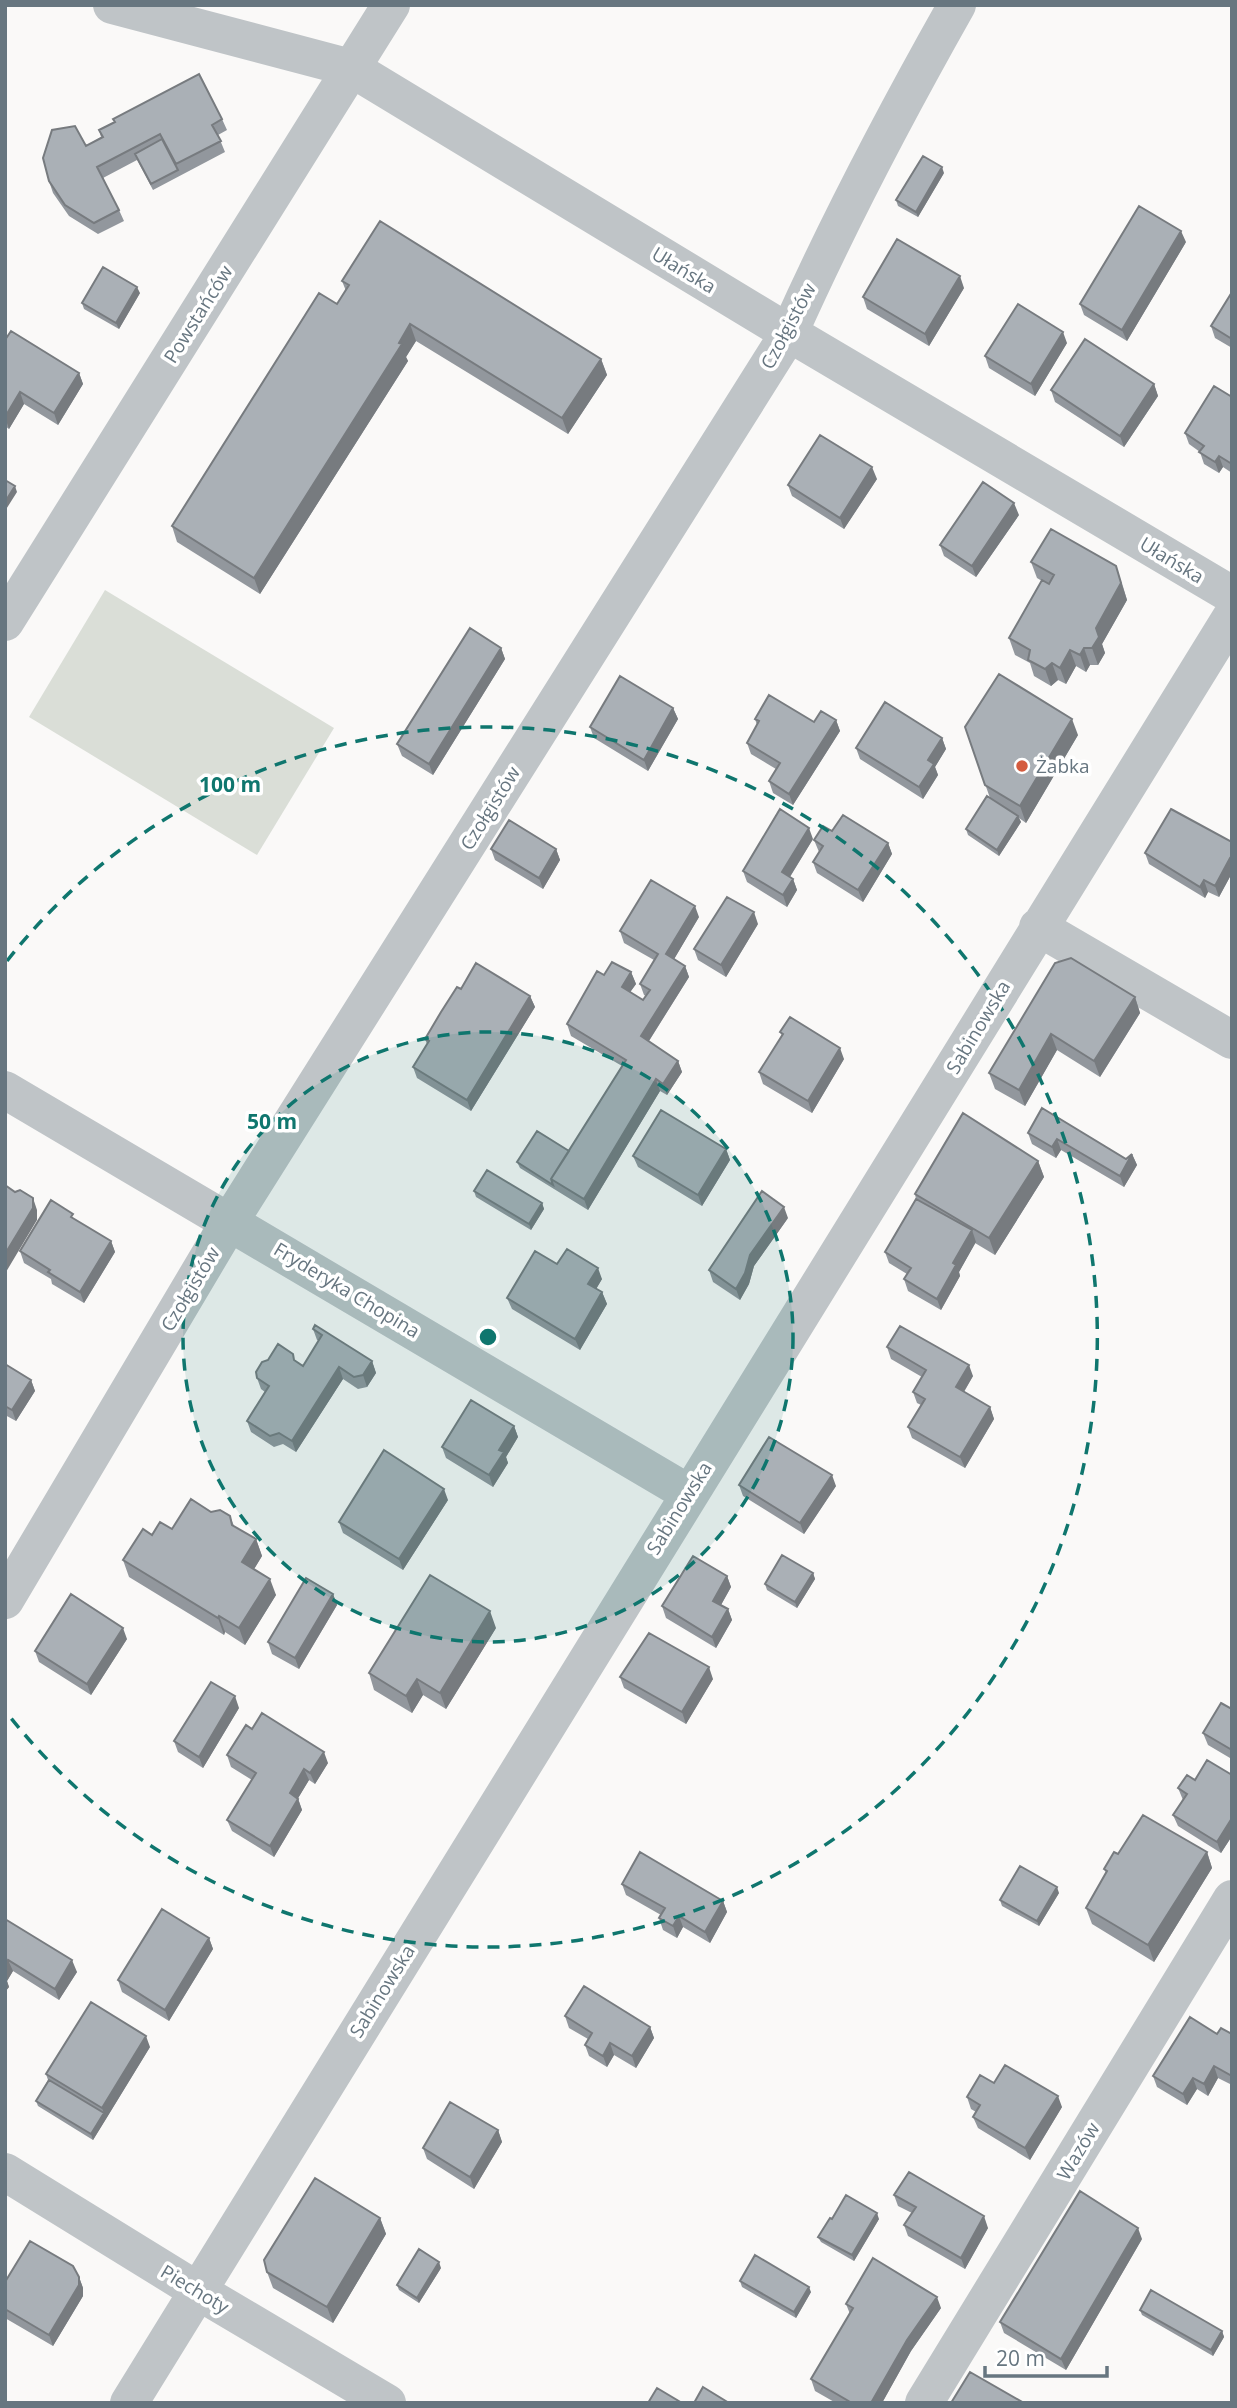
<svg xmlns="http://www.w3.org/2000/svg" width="1237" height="2408" font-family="'Open Sans',sans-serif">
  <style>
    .green { fill: #daded7 }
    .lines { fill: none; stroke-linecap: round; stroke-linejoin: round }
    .minor { stroke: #bfc4c7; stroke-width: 38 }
    .wall { fill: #92979d }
    .shaded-wall { fill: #777b7f }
    .building { fill: #aab0b6; stroke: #777b7f; stroke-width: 2 }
    .ring { fill: none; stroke: #0f766e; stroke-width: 3.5; stroke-dasharray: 12 9 }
    .poi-dot { fill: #d45b3e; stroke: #fff; stroke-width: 2.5 }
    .labels { text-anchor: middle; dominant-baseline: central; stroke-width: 7; stroke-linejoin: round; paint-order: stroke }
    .street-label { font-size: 19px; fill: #677680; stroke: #fff }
    .poi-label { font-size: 19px; fill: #677680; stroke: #fff; text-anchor: start }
    .centre { fill: #0f766e; stroke: #fff; stroke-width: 3.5 }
    .ring-label { font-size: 21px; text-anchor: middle; font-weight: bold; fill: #0f766e; stroke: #fff; stroke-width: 7; stroke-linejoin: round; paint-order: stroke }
  </style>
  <rect width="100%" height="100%" fill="#faf9f8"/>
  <path class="green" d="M105,590L334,728L257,855L29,717Z"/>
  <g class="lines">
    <path class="minor" d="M112,5L351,68L789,333L1232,595
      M5,622L391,5
      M1038,927L1232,1040
      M5,1090L688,1493
      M5,1600L230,1221L789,333C839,221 896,113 957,5
      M5,2172L198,2291L387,2403
      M129,2403L1232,616
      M924,2403L1232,1899"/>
  </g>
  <path class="wall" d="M113,119H222L227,130L218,135L225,152L153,190L137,160L103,178L119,210L124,221L98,234L69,216L53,193L49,181L86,146L101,137L99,130L114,122Z
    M944,173L918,217L898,206L896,200Z
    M1186,242L1127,341L1084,315L1080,304Z
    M342,281L601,359L607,375L568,434L416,341L406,357L408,361L260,594L177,542L172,526L337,304L346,291Z
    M964,288L929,346L867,309L863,297Z
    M1232,292V348L1215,338L1211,326Z
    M140,293L119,329L84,309L82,303Z
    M5,340L79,373L83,384L58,425L24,404L9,429L5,426Z
    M1067,343L1035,396L989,368L985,356Z
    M1154,384L1158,396L1124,447L1055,402L1051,390Z
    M1232,397V473L1223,467L1219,473L1204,464L1200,452L1189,444L1185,433Z
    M877,479L844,529L792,496L788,485Z
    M1019,515L976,577L944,556L940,545Z
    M1031,562L1122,583L1127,600L1102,644L1105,653L1098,665H1090L1086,672L1076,666L1066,684L1058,680L1051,686L1034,676L1030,663L1015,655L1009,638L1042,581L1037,578Z
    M501,648L505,659L433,775L402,756L397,744Z
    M673,708L678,719L648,771L594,738L590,727Z
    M755,719L814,722L836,720L840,731L793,805L773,793L769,781L776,769L751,754L747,743L757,725Z
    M965,727L1078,735L1026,823L1019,818L1021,822L999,856L968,835L966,829L990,798Z
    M942,738L946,749L935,767L938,775L923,799L860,759L856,748Z
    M832,831L888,843L892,854L863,902L817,873L813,862L819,852L814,840Z
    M813,839L790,877L793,879L797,890L787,907L747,882L743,871Z
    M1232,842V873L1219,897L1208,892L1205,898L1149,864L1145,853Z
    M491,849H556L560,860L543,889L495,860Z
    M699,917L674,959L685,966L689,977L649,1041L678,1061L682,1072L667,1095L660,1091L588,1210L520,1168L517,1162L569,1151L622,1066L571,1036L567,1024L604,975L631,972L636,984L630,992L643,1000L646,996L644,995L640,984L654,960L624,943L620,931Z
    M758,924L726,977L698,960L694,949Z
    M1055,963L1135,997L1140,1013L1100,1077L1057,1050L1025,1106L995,1089L989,1073Z
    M461,989L530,996L535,1007L471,1111L417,1078L413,1067L427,1044L425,1039Z
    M780,1032L844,1059L812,1113L763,1084L759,1072L782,1036Z
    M1042,1108L1126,1159L1132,1154L1137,1165L1124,1187L1061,1150L1056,1158L1032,1144L1028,1133Z
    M726,1149L730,1160L702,1206L638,1167L633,1156Z
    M1038,1161L1044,1177L995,1255L975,1243L959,1272L960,1276L941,1310L908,1291L904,1279L907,1274L889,1263L885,1252L916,1199L915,1194Z
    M474,1191L542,1203L544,1209L531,1230L476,1197Z
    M788,1218L754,1266L749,1284L740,1300L713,1282L709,1270Z
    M75,1220L111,1241L115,1252L84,1303L52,1284L51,1279L24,1263L20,1251Z
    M557,1264L602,1279L596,1289L602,1292L607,1304L580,1350L512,1309L507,1298Z
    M313,1329L372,1361L376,1373L367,1387L358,1389L343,1379L296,1452L283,1444L274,1447L251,1432L247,1421L265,1392L261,1389L257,1378L296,1362L303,1366L319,1341L317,1340Z
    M887,1347L973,1376L964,1392L990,1407L994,1419L965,1468L912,1438L908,1427L921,1405L917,1403L913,1392L922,1377L891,1359Z
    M5,1364L31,1380L35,1391L16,1421L5,1415Z
    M514,1426L518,1437L506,1457L508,1463L493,1487L446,1458L442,1447Z
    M739,1485L836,1486L804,1534L743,1496Z
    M448,1500L403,1570L343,1533L339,1522Z
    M211,1512L230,1516L234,1526L256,1539L262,1556L254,1569L276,1595L245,1645L225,1632L224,1635L129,1577L123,1560L152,1535L172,1529Z
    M813,1573L815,1579L797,1608L767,1590L765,1584Z
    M727,1576L731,1587L721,1605L728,1609L732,1620L716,1648L666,1618L662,1606Z
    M333,1594L337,1605L299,1669L272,1654L268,1642Z
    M496,1628L446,1709L423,1695L412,1713L374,1690L369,1673Z
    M127,1639L91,1695L39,1662L35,1651Z
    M620,1677L713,1679L686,1724L624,1688Z
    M239,1708L203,1768L178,1752L174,1741Z
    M1232,1709V1761L1230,1758L1208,1745L1203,1733Z
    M252,1729L328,1763L315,1784L309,1780L298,1798L302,1810L274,1857L232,1831L227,1820L252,1780L231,1767L227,1755Z
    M1232,1775V1836L1221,1853L1178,1826L1173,1815L1183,1800L1178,1788L1195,1780Z
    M1207,1852L1212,1868L1154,1962L1092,1924L1086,1908L1106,1873L1104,1869L1118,1854Z
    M622,1884L723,1901L727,1912L710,1943L683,1927L677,1938L663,1930L659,1918L661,1915L626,1895Z
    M1059,1893L1039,1926L1002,1906L1000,1900Z
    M5,1919L77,1972L59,2000L13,1971L7,1981L9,1987L5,1992Z
    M209,1938L213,1949L169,2021L122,1992L118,1980Z
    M565,2016L650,2027L654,2038L636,2068L614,2055L607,2067L589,2056L585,2045L588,2039L569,2028Z
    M1217,2034H1232V2085L1218,2078L1208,2096L1197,2089L1187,2105L1157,2087L1153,2076Z
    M150,2047L93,2140L38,2106L36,2101L48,2080L46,2074Z
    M994,2083L1062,2107L1030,2160L978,2128L973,2117L976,2112L971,2109L967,2097Z
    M498,2130L502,2142L474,2189L427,2159L423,2148Z
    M894,2195L988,2228L965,2269L908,2236L904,2225L912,2213L898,2206Z
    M380,2218L386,2234L333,2323L273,2288L267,2272Z
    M832,2219H879L854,2261L821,2242L818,2237Z
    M1142,2239L1066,2370L1004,2333L1000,2322Z
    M441,2268L419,2303L399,2290L397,2285Z
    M79,2277L83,2288V2296L53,2346L5,2318V2282Z
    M740,2281L811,2292L796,2318L742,2287Z
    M846,2304L941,2308L911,2351L882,2403H836L815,2391L811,2379L850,2314Z
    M1140,2310L1222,2331L1224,2337L1213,2356L1142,2315Z"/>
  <path class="shaded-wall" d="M942,167L944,173L918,217L916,212Z
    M1181,231L1186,242L1127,341L1122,330Z
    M960,276L964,288L929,346L925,334Z
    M137,287L140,293L119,329L116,323Z
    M410,324L416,341L406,357L408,361L260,594L254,578Z
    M1063,332L1067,343L1035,396L1031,384Z
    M601,359L607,375L568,434L562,418Z
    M79,373L83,384L58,425L54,413Z
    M1154,384L1158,396L1124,447L1120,436Z
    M20,392L24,404L9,429L5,417Z
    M1219,456L1223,467L1219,473L1215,462Z
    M872,467L877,479L844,529L840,518Z
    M15,486L17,492L5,511V502Z
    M1014,503L1019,515L976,577L972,566Z
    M1116,566L1127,600L1102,644L1105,653L1098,665L1092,648L1096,628Z
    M501,648L505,659L433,775L429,764Z
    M1084,648L1090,665L1086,672L1080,655Z
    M1070,650L1076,666L1066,684L1060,668Z
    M1052,663L1058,680L1051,686L1045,669Z
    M673,708L678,719L648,771L644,760Z
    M1072,719L1078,735L1026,823L1020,806Z
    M836,720L840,731L793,805L789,794Z
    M942,738L946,749L935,767L938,775L923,799L919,787L928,760Z
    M1018,816L1021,822L999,856L997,850Z
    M809,828L813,839L786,883L782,872Z
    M888,843L892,854L863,902L858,890Z
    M556,849L560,860L543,889L539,878Z
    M1230,858L1232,864V873L1219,897L1215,886Z
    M793,879L797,890L787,907L783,895Z
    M1204,880L1208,892L1205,898L1200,887Z
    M695,906L699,917L670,966L666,954Z
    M754,912L758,924L726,977L721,965Z
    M685,966L689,977L645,1047L641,1036Z
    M631,972L636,984L626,998L622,987Z
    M530,996L535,1007L471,1111L467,1100Z
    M1135,997L1140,1013L1100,1077L1094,1061Z
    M1051,1034L1057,1050L1025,1106L1019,1090Z
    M840,1048L844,1059L812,1113L808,1101Z
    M678,1061L682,1072L667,1095L663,1084Z
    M656,1079L660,1091L588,1210L584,1199Z
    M1057,1139L1061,1150L1056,1158L1052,1147Z
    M726,1149L730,1160L702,1206L698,1195Z
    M1132,1154L1137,1165L1124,1187L1120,1176Z
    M1038,1161L1044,1177L995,1255L989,1238Z
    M33,1198L37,1210V1220L6,1272L5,1254Z
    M542,1203L544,1209L531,1230L529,1224Z
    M784,1207L788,1218L754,1266L749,1284L740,1300L736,1289L750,1255Z
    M972,1230L976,1242L959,1272L960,1276L941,1310L937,1299L953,1263Z
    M111,1241L115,1252L84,1303L80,1292Z
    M598,1268L602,1279L592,1296L588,1284Z
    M602,1292L607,1304L580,1350L575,1339Z
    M372,1361L376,1373L367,1387L363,1375Z
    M969,1365L973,1376L960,1398L956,1387Z
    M339,1367L343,1379L296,1452L292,1441Z
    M31,1380L35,1391L16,1421L12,1410Z
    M990,1407L994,1419L965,1468L960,1457Z
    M514,1426L518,1437L506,1457L508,1463L493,1487L489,1475L499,1450Z
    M832,1475L836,1486L804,1534L800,1523Z
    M444,1489L448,1500L403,1570L399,1559Z
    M256,1539L262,1556L248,1579L242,1562Z
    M813,1573L815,1579L797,1608L795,1602Z
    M727,1576L731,1587L717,1612L713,1601Z
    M270,1579L276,1595L245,1645L239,1628Z
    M333,1594L337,1605L299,1669L295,1658Z
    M728,1609L732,1620L716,1648L712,1637Z
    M490,1611L496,1628L446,1709L440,1693Z
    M219,1616L225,1632L224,1635L218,1618Z
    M123,1628L127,1639L91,1695L87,1684Z
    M709,1667L713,1679L686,1724L682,1712Z
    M417,1679L423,1695L412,1713L406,1696Z
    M235,1696L239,1708L203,1768L199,1757Z
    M324,1752L328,1763L315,1784L310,1773Z
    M304,1769L309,1780L294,1805L290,1793Z
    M298,1799L302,1810L274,1857L270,1846Z
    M1232,1818V1836L1221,1853L1217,1842Z
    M1207,1852L1212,1868L1154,1962L1148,1945Z
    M1057,1887L1059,1893L1039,1926L1037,1921Z
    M723,1901L727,1912L710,1943L705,1932Z
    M679,1916L683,1927L677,1938L673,1926Z
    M209,1938L213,1949L169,2021L165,2010Z
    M8,1960L13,1971L7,1981L9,1987L5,1992V1965Z
    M72,1960L77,1972L59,2000L55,1989Z
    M650,2027L654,2038L636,2068L632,2056Z
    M146,2036L150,2047L106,2119L102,2108Z
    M610,2043L614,2055L607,2067L603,2056Z
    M1214,2066L1218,2078L1208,2096L1204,2084Z
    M1193,2078L1197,2089L1187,2105L1183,2094Z
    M1058,2096L1062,2107L1030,2160L1025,2148Z
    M104,2113L106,2119L93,2140L91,2134Z
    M498,2130L502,2142L474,2189L470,2177Z
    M877,2213L879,2219L854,2261L852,2255Z
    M984,2216L988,2228L965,2269L961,2258Z
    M380,2218L386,2234L333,2323L327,2307Z
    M1138,2228L1142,2239L1066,2370L1061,2359Z
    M439,2262L441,2268L419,2303L417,2298Z
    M79,2277L83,2288V2296L53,2346L49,2335Z
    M809,2287L811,2292L796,2318L794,2312Z
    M937,2297L941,2308L911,2351L882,2403H871L907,2340Z
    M1222,2331L1224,2337L1213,2356L1211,2350Z"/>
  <path class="building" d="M199,74L222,119L212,125L221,141L176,164L160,134L97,167L119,210L94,223L65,205L49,181L43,158L52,130L75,126L86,146L103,137L99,130L115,122L113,119Z
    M162,139L178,170L151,184L135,154Z
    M923,156L942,167L916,212L896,200Z
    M1139,206L1181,231L1122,330L1080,304Z
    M380,221L601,359L562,418L410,324L399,343L402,344L254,578L172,526L319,293L337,304L349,285L342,281Z
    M897,239L960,276L925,334L863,297Z
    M103,267L137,287L116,323L82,303Z
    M1232,292V339L1211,326Z
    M1018,304L1063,332L1031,384L985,356Z
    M11,331L79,373L54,413L20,392L5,417V340Z
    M1085,339L1154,384L1120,436L1051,390Z
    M1214,386L1232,397V464L1219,456L1215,462L1199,452L1204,446L1185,433Z
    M820,435L872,467L840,518L788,485Z
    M5,480L15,486L5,502Z
    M983,482L1014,503L972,566L940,545Z
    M1051,529L1116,566L1121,583L1096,628L1099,637L1092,648H1084L1080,655L1070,650L1060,668L1052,663L1045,669L1028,660L1030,650L1009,638L1042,580L1049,584L1054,575L1031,562Z
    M470,628L501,648L429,764L397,744Z
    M999,674L1072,719L1020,806L985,785L965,727Z
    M620,676L673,708L644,760L590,727Z
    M769,695L814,722L821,711L836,720L789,794L769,781L780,763L747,743L759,721L755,719Z
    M885,702L942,738L928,760L934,764L919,787L856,748Z
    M987,796L1018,816L997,850L966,829Z
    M780,809L809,828L782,872L793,879L783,895L743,871Z
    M1171,809L1232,842V859L1230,858L1215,886L1204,880L1200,887L1145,853Z
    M843,815L888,843L858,890L813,862L823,846L814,840L823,826L832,831Z
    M509,820L556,849L539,878L491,849Z
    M651,880L695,906L666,954L685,966L641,1036L678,1061L663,1084L656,1079L584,1199L551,1179L626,1060L567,1024L597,971L604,975L612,962L631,972L622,987L643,1000L650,990L640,984L658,954L620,931Z
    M727,897L754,912L721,965L694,949Z
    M1071,958L1135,997L1094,1061L1051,1034L1019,1090L989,1073L1055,963Z
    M476,963L530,996L467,1100L413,1067L429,1041L425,1039L441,1012L457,987L461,989Z
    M790,1017L840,1048L808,1101L759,1072L783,1034L780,1032Z
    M1042,1108L1126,1159L1132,1154L1120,1176L1057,1139L1052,1147L1028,1133Z
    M661,1110L726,1149L698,1195L633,1156Z
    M963,1113L1038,1161L989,1238L915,1194Z
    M537,1131L569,1151L551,1179L553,1185L517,1162Z
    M487,1170L542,1203L529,1224L474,1191Z
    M5,1185L15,1192L20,1190L33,1198V1208L5,1254Z
    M762,1191L784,1207L750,1255L745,1273L736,1289L709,1270Z
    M916,1199L972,1230L953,1263L956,1265L937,1299L904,1279L911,1268L885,1252Z
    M51,1200L73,1214L71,1217L111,1241L80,1292L48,1272L50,1270L20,1251Z
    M567,1249L598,1268L588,1284L602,1292L575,1339L507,1298L535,1251L557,1264Z
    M315,1325L372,1361L363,1375L354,1377L339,1367L292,1441L279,1433L270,1436L247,1421L269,1386L257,1378L256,1372L262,1362L268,1360L278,1344L293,1354L294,1360L303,1366L322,1335L313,1329Z
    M900,1326L969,1365L956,1387L990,1407L960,1457L908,1427L925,1399L913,1392L926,1370L887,1347Z
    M5,1364L31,1380L12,1410L5,1406Z
    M471,1400L514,1426L499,1450L504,1452L489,1475L442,1447Z
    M769,1437L832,1475L800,1523L739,1485Z
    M384,1450L444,1489L399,1559L339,1522Z
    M191,1499L211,1512L220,1510L230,1516L232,1525L256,1539L242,1562L270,1579L239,1628L219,1616L218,1618L123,1560L143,1529L152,1535L160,1522L172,1529Z
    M782,1555L813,1573L795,1602L765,1584Z
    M693,1556L727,1576L713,1601L728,1609L712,1637L662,1606Z
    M430,1575L490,1611L440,1693L417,1679L406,1696L369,1673Z
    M306,1578L333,1594L295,1658L268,1642Z
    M71,1594L123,1628L87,1684L35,1651Z
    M649,1633L709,1667L682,1712L620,1677Z
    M211,1682L235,1696L199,1757L174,1741Z
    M1221,1703L1232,1709V1750L1203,1733Z
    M262,1713L324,1752L310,1773L304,1769L290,1793L298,1799L270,1846L227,1820L256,1773L227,1755L246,1725L252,1729Z
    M1207,1760L1232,1775V1818L1217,1842L1173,1815L1187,1794L1178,1788L1187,1775L1195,1780Z
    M1143,1815L1207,1852L1148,1945L1086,1908L1107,1871L1104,1869L1114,1852L1118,1854Z
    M640,1852L723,1901L705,1932L679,1916L673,1926L659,1918L665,1908L622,1884Z
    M1020,1866L1057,1887L1037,1921L1000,1900Z
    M162,1909L209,1938L165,2010L118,1980Z
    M5,1919L72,1960L55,1989L8,1960L5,1965Z
    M584,1986L650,2027L632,2056L610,2043L603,2056L585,2045L592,2033L565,2016Z
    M91,2002L146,2036L102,2108L46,2074Z
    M1190,2017L1217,2034L1221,2028L1232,2034V2076L1214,2066L1204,2084L1193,2078L1183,2094L1153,2076Z
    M1005,2065L1058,2096L1025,2148L973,2117L980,2105L967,2097L980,2075L994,2083Z
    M49,2080L104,2113L91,2134L36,2101Z
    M450,2102L498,2130L470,2177L423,2148Z
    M909,2172L984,2216L961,2258L904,2225L916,2207L894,2195Z
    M315,2178L380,2218L327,2307L267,2272L264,2260Z
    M1080,2191L1138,2228L1061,2359L1000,2322Z
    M846,2195L877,2213L852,2255L818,2237L830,2218L832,2219Z
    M30,2241L73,2266L79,2277V2285L49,2335L5,2309V2282Z
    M419,2249L439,2262L417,2298L397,2285Z
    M755,2255L809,2287L794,2312L740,2281Z
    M873,2258L937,2297L907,2340L871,2403H852L811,2379L853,2308L846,2304Z
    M1151,2290L1222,2331L1211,2350L1140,2310Z
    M970,2372L1024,2403H951Z
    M703,2387L729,2403H694Z
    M657,2388L682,2403H648Z"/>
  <circle cx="488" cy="1337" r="305" fill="#0f766e" fill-opacity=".12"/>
  <g class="ring">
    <circle cx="488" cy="1337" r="305"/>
    <path d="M7 961A610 610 0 1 1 7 1713"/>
  </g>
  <circle class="poi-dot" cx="1022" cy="766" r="7"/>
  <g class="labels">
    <g class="street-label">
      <text transform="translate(684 270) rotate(31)">Ułańska</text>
      <text transform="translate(198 314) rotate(-58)">Powstańców</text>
      <text transform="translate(788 326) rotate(-62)">Czołgistów</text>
      <text transform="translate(1172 560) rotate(31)">Ułańska</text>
      <text transform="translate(490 808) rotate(-58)">Czołgistów</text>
      <text transform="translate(978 1027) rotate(-59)">Sabinowska</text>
      <text transform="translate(190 1289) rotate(-59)">Czołgistów</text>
      <text transform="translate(347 1290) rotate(31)">Fryderyka Chopina</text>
      <text transform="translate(679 1508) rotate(-58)">Sabinowska</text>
      <text transform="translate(382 1991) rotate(-58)">Sabinowska</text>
      <text transform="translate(1078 2151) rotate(-59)">Wazów</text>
      <text transform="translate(195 2289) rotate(31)">Piechoty</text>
    </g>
    <g class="poi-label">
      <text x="1036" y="766">Żabka</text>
    </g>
  </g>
  <circle cx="488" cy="1337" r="10" class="centre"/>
  <g class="ring-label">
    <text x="230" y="792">100 m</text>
    <text x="272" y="1129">50 m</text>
  </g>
  <rect width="1237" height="2408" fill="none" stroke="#677680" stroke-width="14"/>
  <path d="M985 2366v10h122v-10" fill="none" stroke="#677680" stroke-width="3.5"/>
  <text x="996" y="2366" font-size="21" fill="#677680" stroke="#ffffff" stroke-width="5" paint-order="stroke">20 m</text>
</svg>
